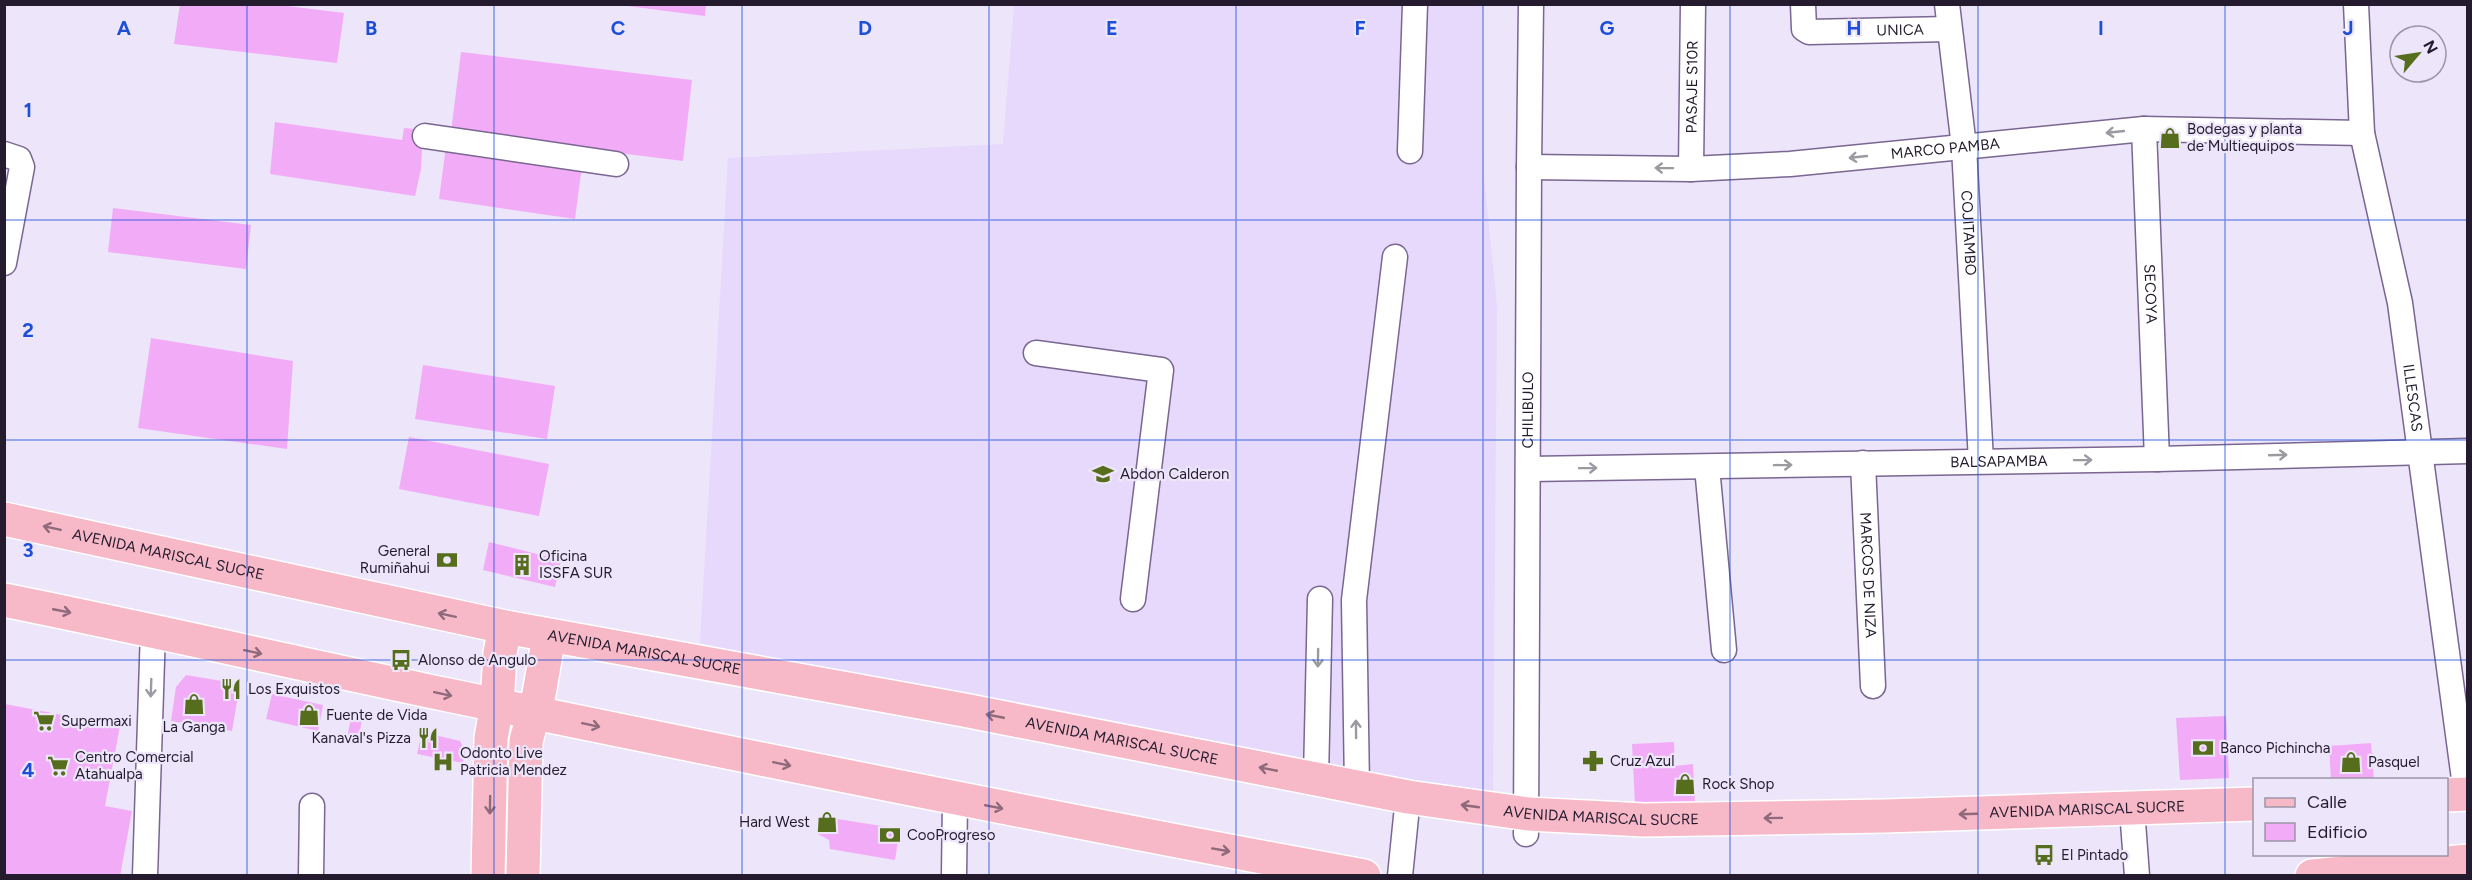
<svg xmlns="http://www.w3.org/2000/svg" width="2472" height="880" font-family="Figtree,sans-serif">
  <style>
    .built { fill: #e7d9fb }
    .building { fill: #f2acf7 }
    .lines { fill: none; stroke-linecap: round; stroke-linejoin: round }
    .street-casing { stroke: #796691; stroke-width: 27 }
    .primary-casing { stroke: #fff; stroke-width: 36 }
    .street { stroke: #fff; stroke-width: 24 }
    .primary { stroke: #f7b8c8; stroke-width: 33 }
    .oneway { stroke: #9c99a1 }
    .oneway2 { stroke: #8e6a7b }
    .grid { fill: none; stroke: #1d4ed8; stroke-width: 1.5; stroke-opacity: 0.55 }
    .labels { text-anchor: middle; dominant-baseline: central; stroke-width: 4.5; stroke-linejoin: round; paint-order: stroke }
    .street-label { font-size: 15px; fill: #241c2e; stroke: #ede5f9 }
    .poi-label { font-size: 15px; fill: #241c2e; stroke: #ede5f9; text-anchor: start }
    .grid-label { font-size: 20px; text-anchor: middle; font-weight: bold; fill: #1d4ed8; stroke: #ede5f9; stroke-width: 4.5; stroke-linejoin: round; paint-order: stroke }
  </style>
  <rect width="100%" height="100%" fill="#ede5f9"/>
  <path class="built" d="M1014,5H1483L1484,176L1497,306L1493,791L1316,778L700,643L728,158L1003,144Z"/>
  <path class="building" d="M180,4H271L344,13L337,63L174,44Z
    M612,4H706L705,16Z
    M461,52L692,80L683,161L451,132Z
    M275,122L402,140L404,128L423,130L421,169L415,196L270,174Z
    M446,146L582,166L575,219L439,199Z
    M113,208L251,225L246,269L108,252Z
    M151,338L293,361L287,449L138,428Z
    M423,365L555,386L547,439L415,419Z
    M409,437L549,464L539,516L399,489Z
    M489,542L561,560L555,587L483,570Z
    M186,675L240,684L232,731L171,721L176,687Z
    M272,694L323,705L318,731L266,719Z
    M5,704L120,726L105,806L132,811L120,876H5Z
    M352,713L363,715L358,740L347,738Z
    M2226,716L2229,778L2180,780L2176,718Z
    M422,732L460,741L465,750L463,763L417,754Z
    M1674,742L1675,766L1693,764L1695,802L1635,805L1632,744Z
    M2371,743L2374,779L2331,780L2329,746Z
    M819,816L900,829L895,860L830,849L829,840L816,833Z"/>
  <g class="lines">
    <defs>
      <g id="street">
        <path id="s1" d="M1803,4L1804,29L1809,32L1949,29"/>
        <path id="s2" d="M1947,4L1964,147L1981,461"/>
        <path id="s3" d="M2356,4L2362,133L2400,303L2466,794"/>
        <path id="s4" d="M2144,129L2157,459"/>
        <path d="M425,136L616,164"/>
        <path d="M1410,151L1415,4"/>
        <path d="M4,154L19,159L22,167L4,263"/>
        <path id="s5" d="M1529,167L1691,169L1790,164L2144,129L2362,133"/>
        <path id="s6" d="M1691,169L1693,4"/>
        <path d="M1036,353L1161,370L1133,599"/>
        <path id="s7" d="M1863,463L1873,686"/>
        <path d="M1707,467L1724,650"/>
        <path id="s8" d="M1529,469L2157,459L2468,451"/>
        <path d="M1316,778L1320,599"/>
        <path d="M1357,787L1354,600L1395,257"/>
        <path d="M2132,809L2137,876"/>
        <path id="s9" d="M1526,834L1529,167L1531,4"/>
        <path d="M145,876L153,630"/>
        <path d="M311,876L312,806"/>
        <path d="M954,876L955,800"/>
        <path d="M1400,876L1408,797"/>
      </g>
      <g id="primary">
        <path id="s10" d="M4,519L505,627L964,710L1408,797L1528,814L1644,820L1885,816L2254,804"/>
        <path d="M4,600C153,630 300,664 448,695C753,758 1058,820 1364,876"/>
        <path d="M2446,795L2468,794"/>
        <path d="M488,876L491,738L497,705L500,653L505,627"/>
        <path d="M523,876L526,741L539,694L549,636"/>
        <path d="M2312,876L2468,861"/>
      </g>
    </defs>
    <use href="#street" class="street-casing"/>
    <use href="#primary" class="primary-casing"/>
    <use href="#street" class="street"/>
    <use href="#primary" class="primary"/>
  </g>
  <defs><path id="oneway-shaft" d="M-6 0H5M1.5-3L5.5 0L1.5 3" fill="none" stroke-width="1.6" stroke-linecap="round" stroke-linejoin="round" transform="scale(1.5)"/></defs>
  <g class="oneway">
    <use href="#oneway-shaft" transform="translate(2115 132) rotate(174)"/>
    <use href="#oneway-shaft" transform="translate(1858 157) rotate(174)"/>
    <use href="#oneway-shaft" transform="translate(1664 168) rotate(-179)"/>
    <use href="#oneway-shaft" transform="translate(2278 455) rotate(-2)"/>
    <use href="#oneway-shaft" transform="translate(2083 460) rotate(-1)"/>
    <use href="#oneway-shaft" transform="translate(1783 465) rotate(-1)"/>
    <use href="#oneway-shaft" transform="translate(1588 468) rotate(-1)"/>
    <use href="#oneway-shaft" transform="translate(1318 658) rotate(91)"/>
    <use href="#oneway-shaft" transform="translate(151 688) rotate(92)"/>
    <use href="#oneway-shaft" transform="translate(1356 729) rotate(-91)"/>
  </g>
  <g class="oneway2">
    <use href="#oneway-shaft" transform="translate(52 528) rotate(-168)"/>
    <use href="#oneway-shaft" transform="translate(62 611) rotate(11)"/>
    <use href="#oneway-shaft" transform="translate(447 615) rotate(-168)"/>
    <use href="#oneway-shaft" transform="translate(253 652) rotate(12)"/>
    <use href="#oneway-shaft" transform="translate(443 694) rotate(12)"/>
    <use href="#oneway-shaft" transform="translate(995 716) rotate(-169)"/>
    <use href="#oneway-shaft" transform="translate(591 725) rotate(12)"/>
    <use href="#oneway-shaft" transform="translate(782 764) rotate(12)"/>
    <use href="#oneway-shaft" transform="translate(1268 769) rotate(-169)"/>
    <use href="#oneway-shaft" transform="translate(490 805) rotate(91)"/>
    <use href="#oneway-shaft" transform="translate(1470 806) rotate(-172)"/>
    <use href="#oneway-shaft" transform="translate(994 807) rotate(11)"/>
    <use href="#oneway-shaft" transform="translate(1968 814) rotate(178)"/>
    <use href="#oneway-shaft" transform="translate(1773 818) rotate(179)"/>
    <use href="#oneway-shaft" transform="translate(1221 850) rotate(10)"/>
  </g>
  <path class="grid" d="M247,4V876M494,4V876M742,4V876M989,4V876M1236,4V876M1483,4V876M1730,4V876M1978,4V876M2225,4V876M4,220H2468M4,440H2468M4,660H2468"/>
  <defs>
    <symbol id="shop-bare" viewBox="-9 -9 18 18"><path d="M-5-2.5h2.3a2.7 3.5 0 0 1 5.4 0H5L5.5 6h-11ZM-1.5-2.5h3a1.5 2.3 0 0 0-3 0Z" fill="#566d1e" stroke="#ede5f9" stroke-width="2.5" paint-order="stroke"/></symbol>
    <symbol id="school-bare" viewBox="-9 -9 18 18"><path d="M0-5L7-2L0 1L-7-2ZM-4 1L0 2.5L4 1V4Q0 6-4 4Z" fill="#566d1e" stroke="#ede5f9" stroke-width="2.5" paint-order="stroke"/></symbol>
    <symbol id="bank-bare" viewBox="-9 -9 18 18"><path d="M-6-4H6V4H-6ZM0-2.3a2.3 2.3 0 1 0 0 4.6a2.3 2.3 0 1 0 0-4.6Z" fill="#566d1e" stroke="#ede5f9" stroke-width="2.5" paint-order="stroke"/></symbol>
    <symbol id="building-bare" viewBox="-9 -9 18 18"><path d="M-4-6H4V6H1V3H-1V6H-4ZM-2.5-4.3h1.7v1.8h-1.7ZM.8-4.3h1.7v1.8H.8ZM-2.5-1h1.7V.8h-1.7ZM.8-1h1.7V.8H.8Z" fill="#566d1e" stroke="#ede5f9" stroke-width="2.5" paint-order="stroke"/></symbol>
    <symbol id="bus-bare" viewBox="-9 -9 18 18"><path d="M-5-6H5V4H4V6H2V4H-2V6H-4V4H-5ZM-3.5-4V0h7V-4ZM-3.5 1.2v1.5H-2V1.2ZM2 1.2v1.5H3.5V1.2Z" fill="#566d1e" stroke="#ede5f9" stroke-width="2.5" paint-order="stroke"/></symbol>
    <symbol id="restaurant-bare" viewBox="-9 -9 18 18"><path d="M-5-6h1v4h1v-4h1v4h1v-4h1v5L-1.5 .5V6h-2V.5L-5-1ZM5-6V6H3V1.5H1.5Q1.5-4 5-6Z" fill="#566d1e" stroke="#ede5f9" stroke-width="2.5" paint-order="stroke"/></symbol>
    <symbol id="supermarket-bare" viewBox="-9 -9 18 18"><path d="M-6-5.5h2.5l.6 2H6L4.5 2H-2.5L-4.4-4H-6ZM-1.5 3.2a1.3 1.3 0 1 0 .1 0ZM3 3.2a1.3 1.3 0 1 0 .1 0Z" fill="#566d1e" stroke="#ede5f9" stroke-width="2.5" paint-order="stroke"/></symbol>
    <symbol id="pharmacy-bare" viewBox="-9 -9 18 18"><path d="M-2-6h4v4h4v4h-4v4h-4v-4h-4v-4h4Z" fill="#566d1e" stroke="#ede5f9" stroke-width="2.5" paint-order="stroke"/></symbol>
    <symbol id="hospital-bare" viewBox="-9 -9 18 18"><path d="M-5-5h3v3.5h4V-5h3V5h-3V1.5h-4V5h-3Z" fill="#566d1e" stroke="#ede5f9" stroke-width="2.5" paint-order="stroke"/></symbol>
  </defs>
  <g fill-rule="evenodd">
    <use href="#shop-bare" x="2155" y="123" width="30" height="30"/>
    <use href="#school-bare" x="1088" y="459" width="30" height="30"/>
    <use href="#bank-bare" x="432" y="545" width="30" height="30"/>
    <use href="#building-bare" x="507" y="550" width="30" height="30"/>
    <use href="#bus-bare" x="386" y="645" width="30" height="30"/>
    <use href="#restaurant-bare" x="216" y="674" width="30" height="30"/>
    <use href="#shop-bare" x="179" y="689" width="30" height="30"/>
    <use href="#shop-bare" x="294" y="700" width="30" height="30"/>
    <use href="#supermarket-bare" x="29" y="706" width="30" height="30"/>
    <use href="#restaurant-bare" x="413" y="723" width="30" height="30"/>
    <use href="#bank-bare" x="2188" y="733" width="30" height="30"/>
    <use href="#pharmacy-bare" x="1578" y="746" width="30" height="30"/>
    <use href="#hospital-bare" x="428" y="747" width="30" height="30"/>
    <use href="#shop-bare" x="2336" y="747" width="30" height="30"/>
    <use href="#supermarket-bare" x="43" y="751" width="30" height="30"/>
    <use href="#shop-bare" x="1670" y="769" width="30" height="30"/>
    <use href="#shop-bare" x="812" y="807" width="30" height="30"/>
    <use href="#bank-bare" x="875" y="820" width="30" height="30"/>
    <use href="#bus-bare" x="2029" y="840" width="30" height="30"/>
  </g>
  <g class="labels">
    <g class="street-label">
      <text stroke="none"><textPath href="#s1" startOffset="122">UNICA</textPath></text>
      <text stroke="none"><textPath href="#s6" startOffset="82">PASAJE S10R</textPath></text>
      <text stroke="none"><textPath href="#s5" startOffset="417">MARCO PAMBA</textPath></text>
      <text stroke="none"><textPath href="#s2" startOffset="230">COJITAMBO</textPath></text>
      <text stroke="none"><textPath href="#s4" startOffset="165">SECOYA</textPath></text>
      <text stroke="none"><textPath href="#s3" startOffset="399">ILLESCAS</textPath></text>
      <text stroke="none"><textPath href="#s9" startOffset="424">CHILIBULO</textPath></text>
      <text stroke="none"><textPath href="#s8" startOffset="470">BALSAPAMBA</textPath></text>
      <text stroke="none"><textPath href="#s10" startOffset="168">AVENIDA MARISCAL SUCRE</textPath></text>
      <text stroke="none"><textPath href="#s7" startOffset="112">MARCOS DE NIZA</textPath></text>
      <text stroke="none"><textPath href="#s10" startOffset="654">AVENIDA MARISCAL SUCRE</textPath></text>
      <text stroke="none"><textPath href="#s10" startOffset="1140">AVENIDA MARISCAL SUCRE</textPath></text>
      <text stroke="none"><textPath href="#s10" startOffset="2112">AVENIDA MARISCAL SUCRE</textPath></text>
      <text stroke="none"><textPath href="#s10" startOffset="1626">AVENIDA MARISCAL SUCRE</textPath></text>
    </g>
    <g class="poi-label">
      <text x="2187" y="129">Bodegas y planta<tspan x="2187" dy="17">de Multiequipos</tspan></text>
      <text x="1120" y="474">Abdon Calderon</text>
      <text x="430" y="551" text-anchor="end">General<tspan x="430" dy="17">Rumiñahui</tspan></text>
      <text x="539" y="556">Oficina<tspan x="539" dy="17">ISSFA SUR</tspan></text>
      <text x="418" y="660">Alonso de Angulo</text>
      <text x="248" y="689">Los Exquistos</text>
      <text x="326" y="715">Fuente de Vida</text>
      <text x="61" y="721">Supermaxi</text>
      <text x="194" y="727" text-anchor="middle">La Ganga</text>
      <text x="411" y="738" text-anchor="end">Kanaval's Pizza</text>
      <text x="2220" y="748">Banco Pichincha</text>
      <text x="460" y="753">Odonto Live<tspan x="460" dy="17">Patricia Mendez</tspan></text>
      <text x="75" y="757">Centro Comercial<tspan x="75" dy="17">Atahualpa</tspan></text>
      <text x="1610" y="761">Cruz Azul</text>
      <text x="2368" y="762">Pasquel</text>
      <text x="1702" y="784">Rock Shop</text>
      <text x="810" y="822" text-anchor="end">Hard West</text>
      <text x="907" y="835">CooProgreso</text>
      <text x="2061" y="855">El Pintado</text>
    </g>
  </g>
  <g class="grid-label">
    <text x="124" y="35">A</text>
    <text x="371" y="35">B</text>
    <text x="618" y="35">C</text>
    <text x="865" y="35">D</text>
    <text x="1112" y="35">E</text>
    <text x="1360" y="35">F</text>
    <text x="1607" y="35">G</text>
    <text x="1854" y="35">H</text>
    <text x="2101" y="35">I</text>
    <text x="2348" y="35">J</text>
    <text x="28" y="117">1</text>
    <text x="28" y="337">2</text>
    <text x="28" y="557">3</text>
    <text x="28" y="777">4</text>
  </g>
  <rect width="2472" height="880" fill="none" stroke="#241c2e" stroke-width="12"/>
  <rect x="2253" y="778" width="195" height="78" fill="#ede5f9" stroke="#9d95a8" stroke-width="1.5"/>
  <rect x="2265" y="798" width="30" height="9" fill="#f7b8c8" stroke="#9d95a8" stroke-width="1.5"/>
  <text x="2307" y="808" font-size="18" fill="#241c2e">Calle</text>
  <rect x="2265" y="823" width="30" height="18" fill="#f2acf7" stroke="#9d95a8" stroke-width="1.5"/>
  <text x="2307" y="838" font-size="18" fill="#241c2e">Edificio</text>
  <g transform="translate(2418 54) rotate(61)"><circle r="28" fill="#ede5f9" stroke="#9d95a8" stroke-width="1.5"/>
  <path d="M0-4.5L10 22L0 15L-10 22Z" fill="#566d1e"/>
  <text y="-9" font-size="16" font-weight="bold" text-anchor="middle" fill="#241c2e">N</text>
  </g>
</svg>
